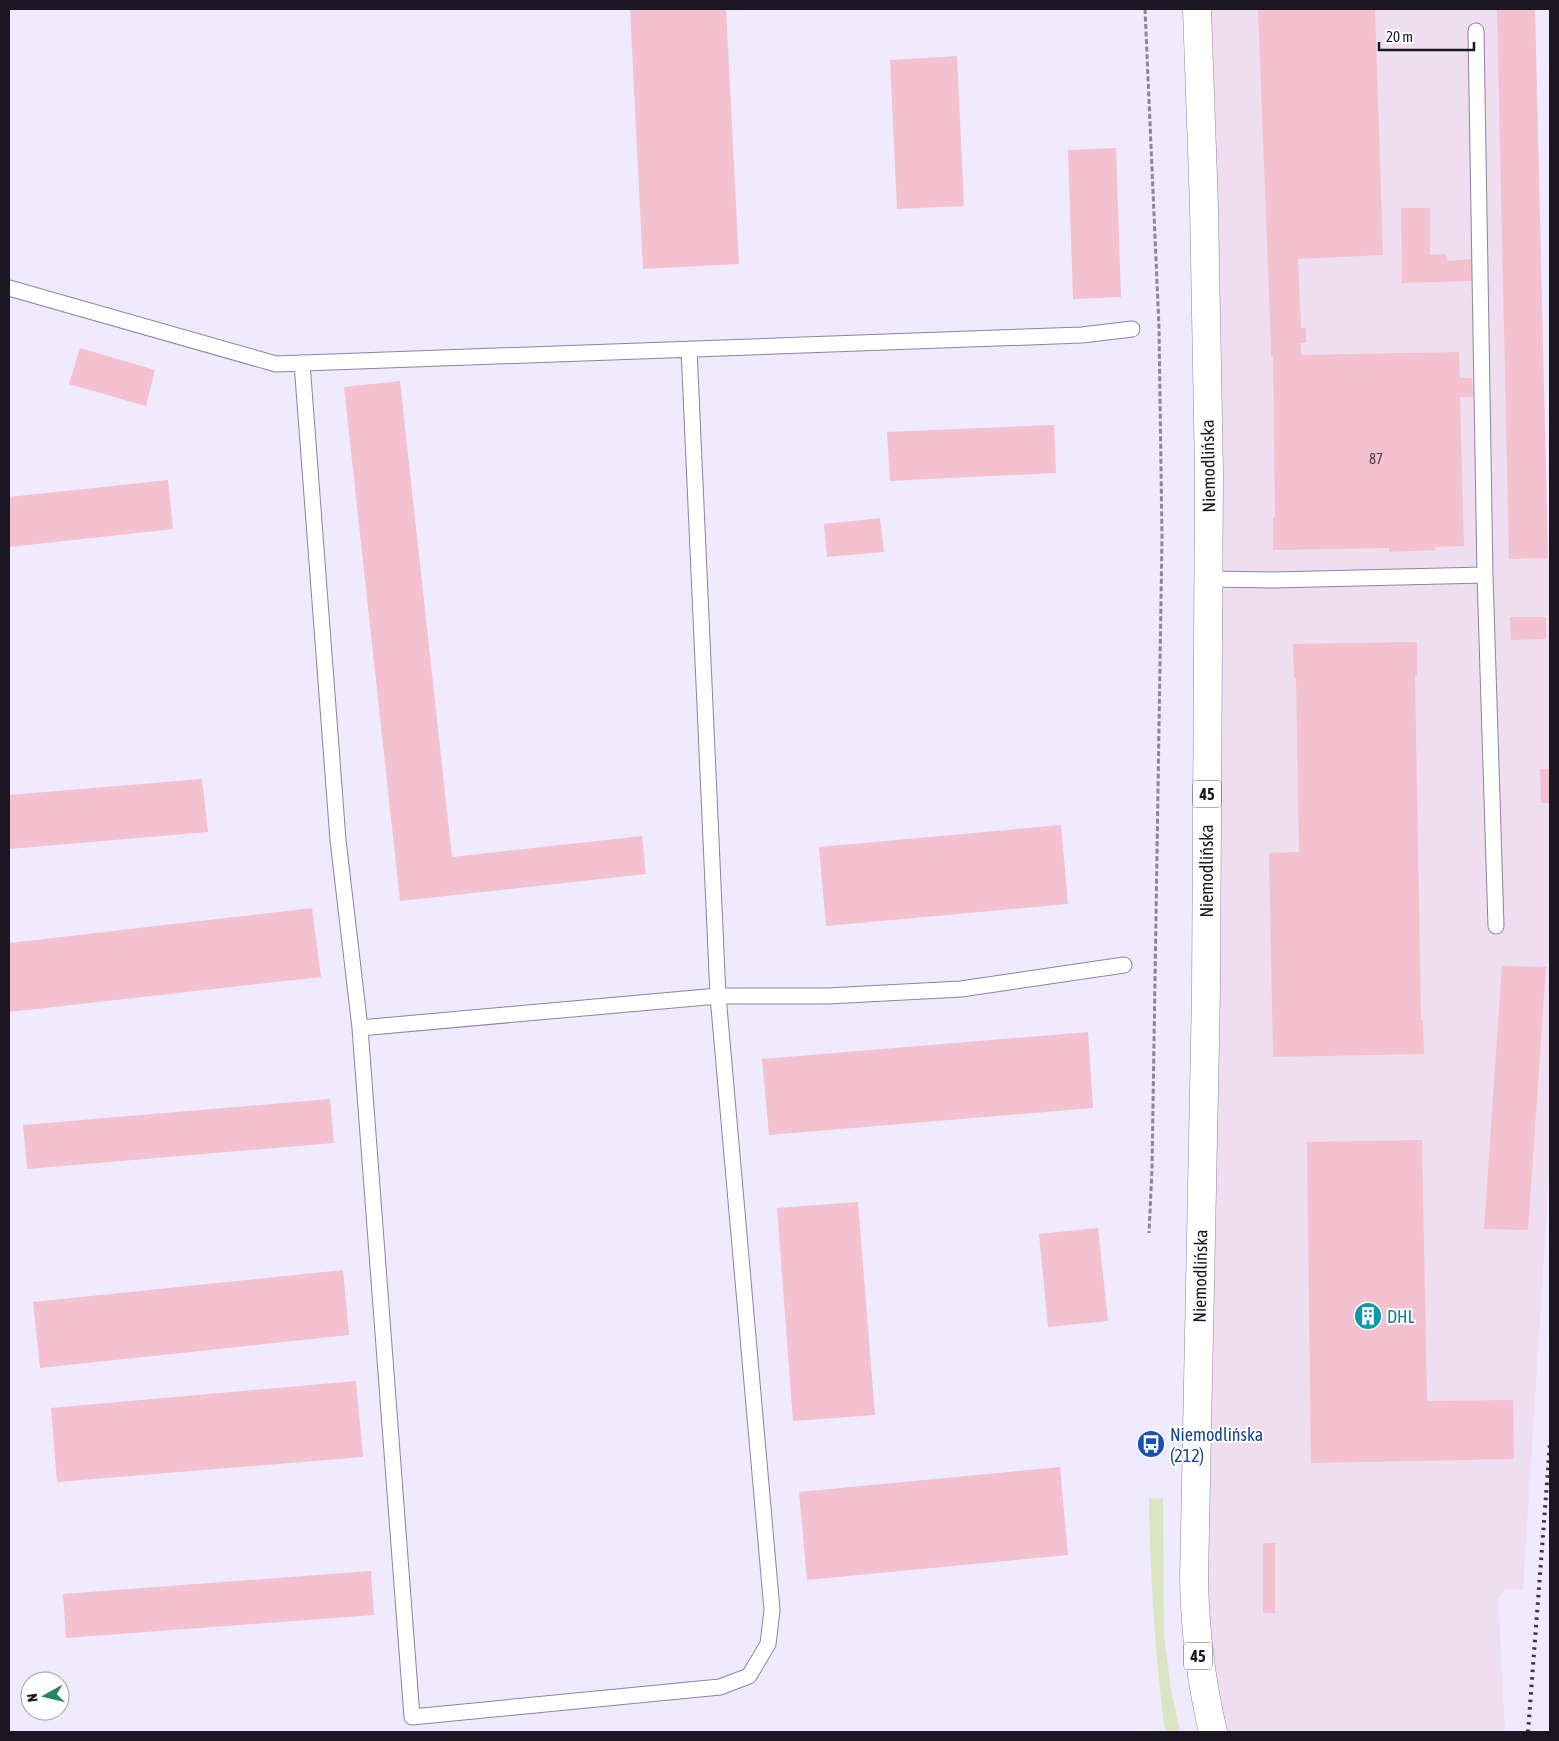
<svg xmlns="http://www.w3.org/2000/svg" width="1559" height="1741" font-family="'Asap Condensed',sans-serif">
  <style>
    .industrial { fill: #eedef0 }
    .green { fill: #dbe5c1 }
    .building { fill: #f3c1cf }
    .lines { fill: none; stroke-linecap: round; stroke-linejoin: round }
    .service-casing { stroke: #8c84a0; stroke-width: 17 }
    .primary-casing { stroke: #8c84a0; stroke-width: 29 }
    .path { stroke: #8a8695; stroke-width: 3; stroke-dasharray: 5 2.5; stroke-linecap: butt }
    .service { stroke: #fff; stroke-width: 15 }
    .primary { stroke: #fff; stroke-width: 28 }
    .rail { stroke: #393642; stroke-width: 4; stroke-dasharray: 2.5 5; stroke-linecap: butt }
    .labels { text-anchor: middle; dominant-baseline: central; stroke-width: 4; stroke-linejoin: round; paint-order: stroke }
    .number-label { font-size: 15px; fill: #50424d }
    .shield { fill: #fff; stroke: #5f5d64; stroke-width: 1 }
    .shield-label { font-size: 16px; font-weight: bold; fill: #1a1722 }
    .street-label { font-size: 18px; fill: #1a1722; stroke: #fff }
    .culture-label { font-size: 18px; fill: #0d838f; stroke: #fff; text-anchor: start }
    .transit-label { font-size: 18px; fill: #164399; stroke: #fff; text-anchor: start }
  </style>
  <rect width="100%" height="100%" fill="#efeafd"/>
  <path class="industrial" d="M1197,9H1535L1548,558H1550V1160L1523,1590L1506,1589L1498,1599L1505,1732H1213L1203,1687Z"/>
  <path class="green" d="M1149,1498L1163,1499L1164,1636L1171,1690L1180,1732H1165C1155,1654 1150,1576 1149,1498Z"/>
  <path class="building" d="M630,9H726L739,264L643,269Z
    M1258,9H1375L1383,255L1298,259L1301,328H1306V343H1301V355L1459,352L1460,378H1472L1473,397H1460L1464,546L1435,547L1436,550L1389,552V548L1273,550V518H1275L1273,357H1271V345Z
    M1497,9H1535L1548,558L1509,559Z
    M957,56L964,206L897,209L890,60Z
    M1116,148L1121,297L1073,299L1068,150Z
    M1401,208H1430V255L1446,254L1447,261L1472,259V281L1402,283Z
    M80,348L155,370L146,406L69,384Z
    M400,381L452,857L642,836L646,874L400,901L344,387Z
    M1054,425L1056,473L890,481L887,432Z
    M168,480L173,529L9,547V497Z
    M880,518L884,552L827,557L824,524Z
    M1510,617H1546V639L1511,640Z
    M1417,642V675H1415L1421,1020H1423L1424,1054L1273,1057L1269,853L1299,852L1296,678H1294L1293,644Z
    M1540,769H1550V803H1541Z
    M202,779L208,832L9,849V795Z
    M1061,825L1068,904L826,926L819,847Z
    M312,908L321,977L9,1012V943Z
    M1502,966L1546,967L1528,1230L1484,1229Z
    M1088,1032L1093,1108L769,1135L762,1059Z
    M330,1099L334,1143L27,1169L23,1125Z
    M1422,1140L1427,1401L1513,1400L1514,1459L1311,1463L1307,1142Z
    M858,1202L875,1415L793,1421L777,1208Z
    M1098,1228L1108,1321L1048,1327L1039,1234Z
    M343,1270L349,1335L40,1368L33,1302Z
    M356,1381L363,1457L57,1482L51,1408Z
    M1060,1467L1068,1555L807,1580L799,1492Z
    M1263,1543H1275V1613H1263Z
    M371,1571L374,1615L66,1638L63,1594Z"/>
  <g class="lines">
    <defs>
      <path id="service" d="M9,288L276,364L1082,335L1132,329
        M689,349L718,996H828L961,989L1124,965
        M302,363L338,840L360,1028
        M1485,575L1496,926
        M1209,579L1273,580L1485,575L1476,31
        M718,996L772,1610L768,1644L749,1676L720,1687L412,1717L360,1028Z"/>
      <path id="primary" d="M1197,9L1204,206L1209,473L1206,993L1194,1579C1195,1632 1201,1681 1213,1732"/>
    </defs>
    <use href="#service" class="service-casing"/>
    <use href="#primary" class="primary-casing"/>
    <path class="path" d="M1145,9L1159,328L1162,537L1152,1169L1149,1233"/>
    <use href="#service" class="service"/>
    <use href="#primary" class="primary"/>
    <path class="rail" d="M1528,1732L1550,1443"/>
  </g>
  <defs>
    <symbol id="building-disc" viewBox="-11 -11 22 22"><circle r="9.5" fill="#0f9aa8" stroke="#fff"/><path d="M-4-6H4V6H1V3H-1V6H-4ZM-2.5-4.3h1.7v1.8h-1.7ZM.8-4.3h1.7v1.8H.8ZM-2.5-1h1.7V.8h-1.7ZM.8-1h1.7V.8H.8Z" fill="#fff"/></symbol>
    <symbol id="bus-disc" viewBox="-11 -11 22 22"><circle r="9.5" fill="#1a4fb4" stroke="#fff"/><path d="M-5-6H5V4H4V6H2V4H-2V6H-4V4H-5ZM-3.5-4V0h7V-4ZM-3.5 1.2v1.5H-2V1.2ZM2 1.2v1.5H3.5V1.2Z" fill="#fff"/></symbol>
  </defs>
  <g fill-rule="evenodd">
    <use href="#building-disc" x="1352" y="1300" width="32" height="32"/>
    <use href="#bus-disc" x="1135" y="1428" width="32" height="32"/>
  </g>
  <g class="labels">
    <g class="number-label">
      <text x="1376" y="458">87</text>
    </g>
    <g class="shield">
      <rect x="1193" y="780.5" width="28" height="27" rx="4"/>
      <rect x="1184" y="1642.5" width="28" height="27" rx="4"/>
    </g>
    <g class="shield-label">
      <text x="1207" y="794">45</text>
      <text x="1198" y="1656">45</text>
    </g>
    <g class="street-label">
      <text transform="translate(1208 466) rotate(-91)">Niemodlińska</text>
      <text transform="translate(1206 871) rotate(-90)">Niemodlińska</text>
      <text transform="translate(1200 1276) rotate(-89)">Niemodlińska</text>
    </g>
    <g class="culture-label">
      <text x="1387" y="1316">DHL</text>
    </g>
    <g class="transit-label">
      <text x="1170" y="1434">Niemodlińska<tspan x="1170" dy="21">(212)</tspan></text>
    </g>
  </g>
  <rect width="1559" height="1741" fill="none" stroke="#1a1722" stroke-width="20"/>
  <g transform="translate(45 1696) rotate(262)"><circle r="24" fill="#ffffff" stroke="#a3a2a7"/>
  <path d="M0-4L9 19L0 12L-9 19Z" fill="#26865e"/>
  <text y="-8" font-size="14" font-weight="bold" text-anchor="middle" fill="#1a1722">N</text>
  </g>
  <path d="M1379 42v8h95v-8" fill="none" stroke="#1a1722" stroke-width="2.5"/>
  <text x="1386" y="42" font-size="15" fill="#1a1722" stroke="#ffffff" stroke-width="4" paint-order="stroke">20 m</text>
</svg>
